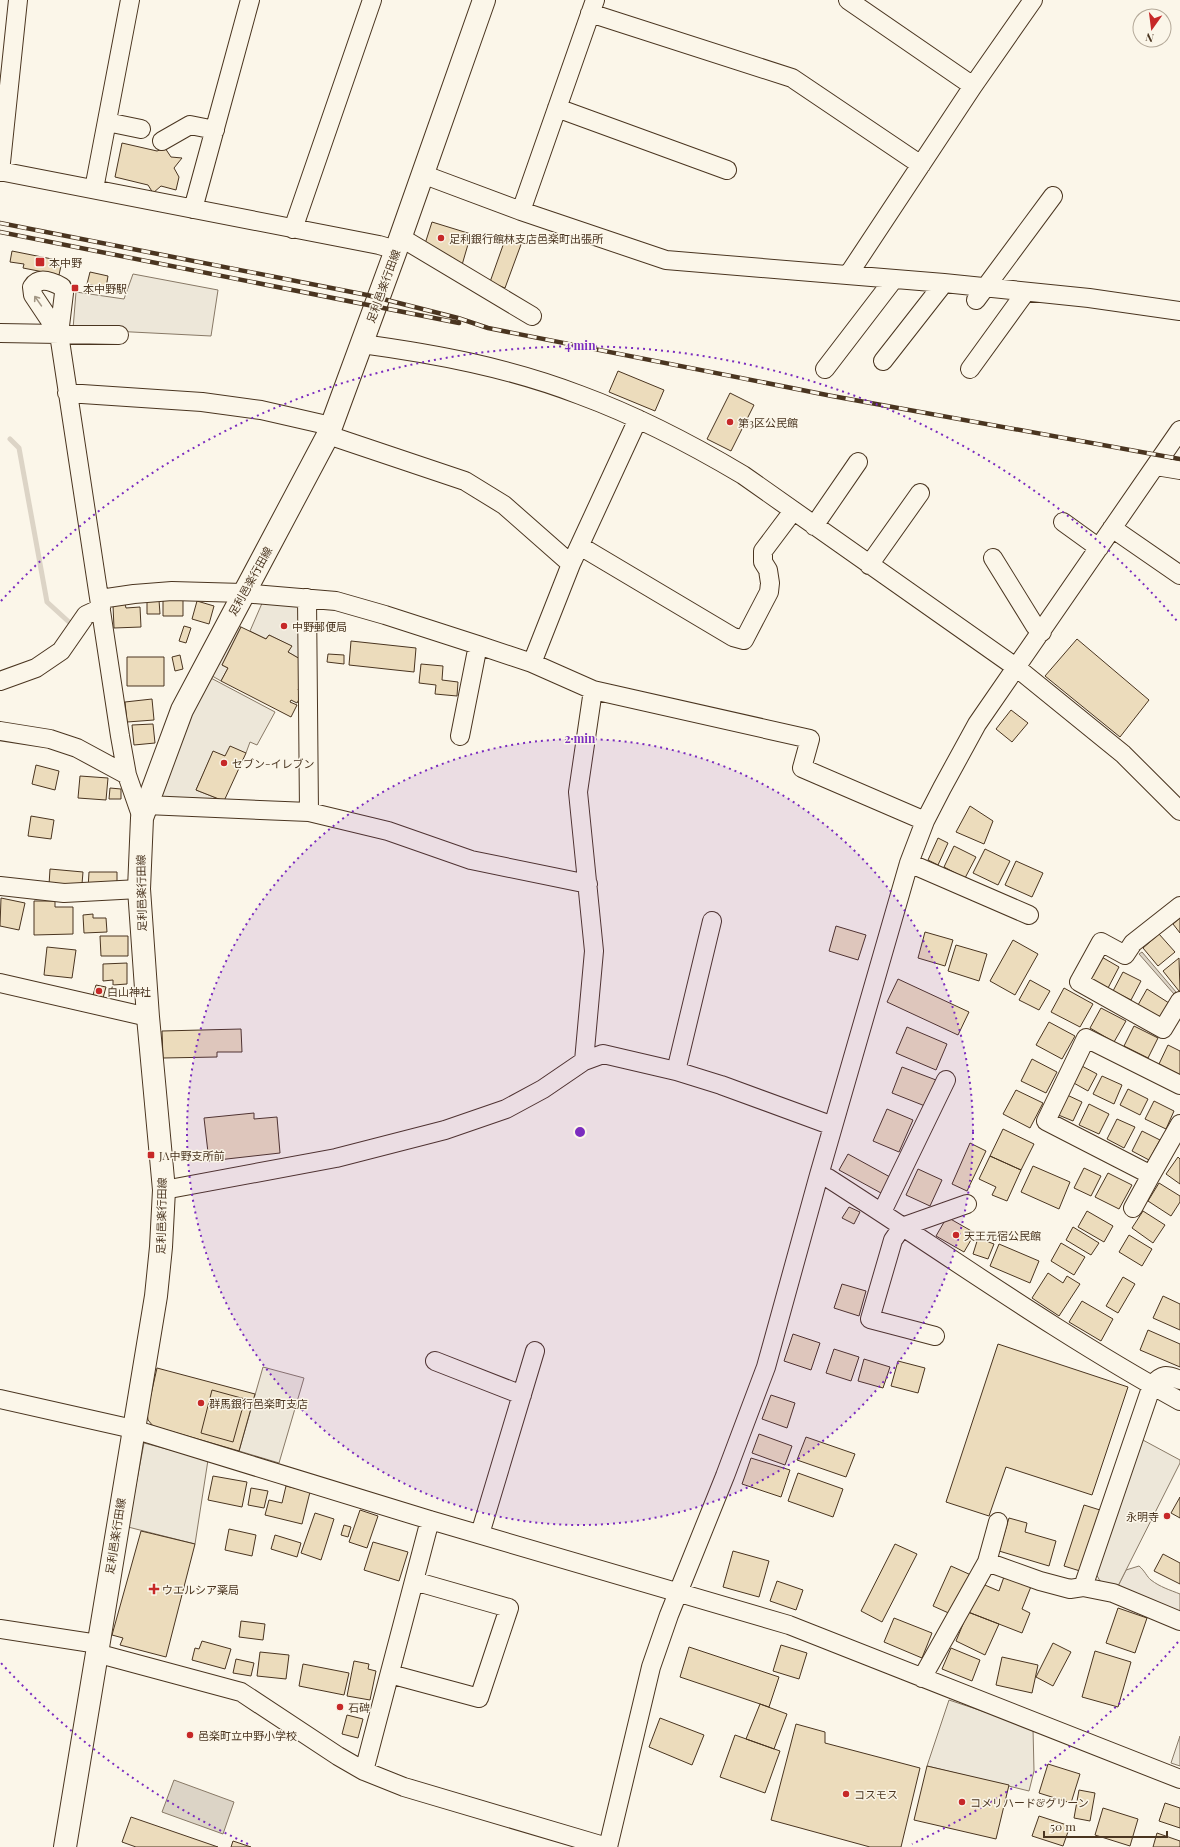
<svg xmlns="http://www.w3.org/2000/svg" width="1180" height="1847" font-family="'Playfair Display','Noto Sans JP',serif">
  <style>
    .green { fill: #ede6d9; stroke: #887966 }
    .parking { fill: #ede7d9; stroke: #887966 }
    .water { fill: #dcd4c6; stroke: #887966 }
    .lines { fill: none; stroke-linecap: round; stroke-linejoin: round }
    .stream { stroke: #dcd4c6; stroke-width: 5 }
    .building { fill: #ecdcbc; stroke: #4a3520 }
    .minor-casing { stroke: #4a3520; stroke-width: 20 }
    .major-casing { stroke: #4a3520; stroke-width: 24 }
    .minor { stroke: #fbf6e9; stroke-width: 18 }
    .major { stroke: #fbf6e9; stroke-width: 22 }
    .rail-casing { stroke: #4a3520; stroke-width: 4.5 }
    .rail { stroke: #fbf6e9; stroke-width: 3; stroke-dasharray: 9; stroke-linecap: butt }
    .oneway { stroke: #a29684 }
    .ring { fill: none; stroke: #7b2cbf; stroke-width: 2; stroke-dasharray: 2 4 }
    .poi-dot { fill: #c62828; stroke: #fbf6e9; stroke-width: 1.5 }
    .labels { text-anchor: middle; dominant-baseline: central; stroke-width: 3; stroke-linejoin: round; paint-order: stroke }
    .poi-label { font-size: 11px; fill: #4a3520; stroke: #fbf6e9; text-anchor: start }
    .street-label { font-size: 11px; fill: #4a3520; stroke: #fbf6e9 }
    .centre { fill: #7b2cbf; stroke: #fbf6e9; stroke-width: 2 }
    .ring-label { font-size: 12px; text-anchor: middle; font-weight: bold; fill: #7b2cbf; stroke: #fbf6e9; stroke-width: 3; stroke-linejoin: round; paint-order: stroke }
  </style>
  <rect width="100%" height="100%" fill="#fbf6e9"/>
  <path class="green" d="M1139,1566C1145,1571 1147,1577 1151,1580C1160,1587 1170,1590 1180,1594V1613L1117,1588L1126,1570Z"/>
  <path class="parking" d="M133,274L218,290L211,336L73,329L76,292L124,299Z
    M263,601L302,604L300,659L288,652L291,646L269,635L266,639L250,631Z
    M233,621L241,627L222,665L228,668L221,681L207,673Z
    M209,677L275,712L257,745L250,742L246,753L225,756L213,752L196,790L224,801L159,799L191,717Z
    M263,1367L304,1378L279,1463L239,1451Z
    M1141,1439L1180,1460V1463L1117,1588L1100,1581L1095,1572Z
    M144,1443L208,1460L195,1544L128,1527Z
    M949,1700L1033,1728L1034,1771L1029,1791L927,1766Z
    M1180,1736V1766L1171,1763Z"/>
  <path class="water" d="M1142,952L1176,992L1174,994L1139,954Z
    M174,1780L234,1802L223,1834L162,1812Z"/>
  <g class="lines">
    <path class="stream" d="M10,439L19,448L47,602L70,623"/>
  </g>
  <path class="building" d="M122,143L157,151L165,148L171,157L182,158L174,168L179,177L176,190L161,186L153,193L148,185L115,177Z
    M432,222L471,234L462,265L423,250Z
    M507,234L523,239L505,288L490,282Z
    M12,251L62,261L59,275L23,268L24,264L10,262Z
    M90,272L108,276L106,288L87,284Z
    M618,371L664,390L655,411L609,392Z
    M730,393L754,405L731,451L707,439Z
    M163,599H183V616H163Z
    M159,600L160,614H147V601Z
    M197,601L214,606L209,624L192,619Z
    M125,604L126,608L140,607L141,627L114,628L113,605Z
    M184,626L191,628L186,643L179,641Z
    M241,627L266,639L269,635L292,646L288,652L300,659L301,684L298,690L303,692L297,703L291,700L290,702L297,705L291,717L221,681L228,668L222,665Z
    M1077,639L1149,700L1120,737L1045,676Z
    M351,641L416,648L414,672L349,665Z
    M328,654L344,655V664L327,662Z
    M180,655L183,669L175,671L172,657Z
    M127,657H164V686H127Z
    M421,664L443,666L442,680L458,682L457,696L435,694L436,685L419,683Z
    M152,699L154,720L127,722L125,702Z
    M1011,710L1028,723L1012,742L996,729Z
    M153,724L155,743L134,745L132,725Z
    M230,746L246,753L224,801L196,790L213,751L225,756Z
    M36,765L59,771L55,790L32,784Z
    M80,776L108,778L106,800L78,798Z
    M110,788L121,789V799H109Z
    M970,806L993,821L984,844L956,832Z
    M31,816L54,820L51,839L28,836Z
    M938,838L948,843L938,865L928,860Z
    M954,846L976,857L965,878L944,867Z
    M985,849L1010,861L998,885L973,873Z
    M1016,861L1043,873L1032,897L1005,885Z
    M50,869L83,872L82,884L49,885Z
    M89,872H117V889H88Z
    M1,898L25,903L19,930L0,926Z
    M34,901H55V907H73V934L34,935Z
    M93,914V918H106L107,932L84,933L83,915Z
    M1180,918V933L1173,924Z
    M836,926L866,935L858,960L829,951Z
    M925,932L953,940L945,966L918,958Z
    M1159,934L1175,952L1158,966L1143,948Z
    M100,936H128V956H101Z
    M1013,940L1038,954L1015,995L990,981Z
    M956,945L987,954L979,981L948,971Z
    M47,947L76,950L72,978L44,975Z
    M1100,956L1119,967L1108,988L1088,978Z
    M1179,958L1180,991H1179L1163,971Z
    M127,963V984L113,985V980L103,981V964Z
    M1123,972L1141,981L1131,1000L1113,991Z
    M898,979L969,1012L958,1035L887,1002Z
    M1030,980L1050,991L1039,1010L1019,1000Z
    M96,985L106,987L103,998L93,995Z
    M1064,988L1093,1004L1080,1027L1051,1012Z
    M1147,989L1169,1003L1160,1019L1138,1005Z
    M1101,1008L1126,1021L1114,1042L1090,1028Z
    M1049,1022L1075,1036L1062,1059L1036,1045Z
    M1134,1026L1158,1038L1148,1058L1124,1046Z
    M907,1027L947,1044L936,1070L896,1053Z
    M241,1029L242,1052H217V1057L163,1058L162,1031Z
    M1168,1045L1180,1051V1075L1159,1064Z
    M1032,1059L1057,1072L1046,1093L1021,1081Z
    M1080,1065L1097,1074L1088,1091L1072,1082Z
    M902,1067L936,1080L925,1106L892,1093Z
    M1102,1076L1122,1085L1114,1104L1093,1094Z
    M1128,1089L1148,1099L1140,1115L1120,1105Z
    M1016,1090L1043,1103L1030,1128L1003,1114Z
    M1065,1094L1082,1102L1073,1121L1056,1114Z
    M1154,1101L1174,1111L1166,1129L1145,1119Z
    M1089,1104L1109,1114L1099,1134L1079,1125Z
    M887,1109L913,1120L899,1152L873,1141Z
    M254,1113V1119L277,1117L280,1153L209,1161L204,1118Z
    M1117,1119L1135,1127L1124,1148L1107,1139Z
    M1003,1129L1034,1144L1021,1170L990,1156Z
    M1142,1131L1160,1140L1149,1160L1132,1151Z
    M970,1143L986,1151L967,1191L952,1184Z
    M848,1154L890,1177L881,1193L839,1170Z
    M990,1156L1021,1170L1007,1201L992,1195L996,1187L979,1179Z
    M1178,1157L1180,1159V1184L1166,1174Z
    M1033,1166L1070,1182L1059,1209L1021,1192Z
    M1084,1168L1101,1176L1091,1196L1074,1188Z
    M918,1169L942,1180L930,1206L906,1195Z
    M1108,1173L1132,1185L1119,1209L1095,1197Z
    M1159,1183L1180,1196V1202L1171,1216L1148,1201Z
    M849,1207L860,1212L854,1224L842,1218Z
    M1087,1211L1113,1226L1104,1242L1078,1227Z
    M1143,1211L1165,1225L1153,1243L1132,1228Z
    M947,1217L975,1233L964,1252L936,1236Z
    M1073,1227L1099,1243L1091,1255L1066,1240Z
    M1129,1235L1152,1249L1142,1266L1119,1252Z
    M978,1238L994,1244L988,1259L973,1254Z
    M1061,1243L1085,1257L1074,1275L1051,1261Z
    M999,1244L1039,1261L1030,1283L990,1266Z
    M1048,1273L1063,1283L1067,1276L1080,1284L1059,1316L1032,1298Z
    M1123,1277L1135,1284L1118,1313L1106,1306Z
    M842,1284L866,1291L859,1316L834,1308Z
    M1163,1296L1180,1304V1330L1153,1318Z
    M1082,1301L1113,1319L1101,1341L1069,1322Z
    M1148,1330L1180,1344V1367L1140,1350Z
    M793,1334L820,1343L811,1370L784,1361Z
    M998,1344L1128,1387L1092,1495L1006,1467L989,1516L946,1502Z
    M834,1349L859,1357L851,1381L826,1373Z
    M864,1359L890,1367L883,1388L858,1381Z
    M898,1361L925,1368L918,1393L891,1386Z
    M157,1368L255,1394L239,1451L153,1426L148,1420L147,1412Z
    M212,1390L245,1399L233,1442L201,1433Z
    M771,1395L795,1403L787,1428L762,1419Z
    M759,1434L792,1446L785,1465L752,1453Z
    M806,1437L855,1454L846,1477L797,1460Z
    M751,1458L790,1470L781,1497L742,1484Z
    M798,1473L843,1489L833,1517L788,1501Z
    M213,1476L247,1482L242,1507L208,1500Z
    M286,1486L310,1492L302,1524L265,1515L269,1500L282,1503Z
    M251,1488L268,1491L264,1508L248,1505Z
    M1180,1497V1518L1171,1513Z
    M1084,1505L1100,1510L1080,1571L1064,1566Z
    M360,1510L378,1516L367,1548L349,1542Z
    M315,1513L334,1519L321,1560L301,1553Z
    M1009,1518L1027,1523L1025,1532L1056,1541L1049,1566L999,1551Z
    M344,1525L351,1527L348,1537L341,1535Z
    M229,1529L256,1535L252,1556L225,1550Z
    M141,1531L195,1544L166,1657L120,1645L123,1638L112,1635Z
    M275,1535L301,1543L297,1557L271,1549Z
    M373,1542L408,1552L399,1581L364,1570Z
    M895,1544L917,1554L882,1622L861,1611Z
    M733,1551L769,1561L759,1597L723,1587Z
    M1163,1554L1180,1563V1584L1154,1571Z
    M951,1566L971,1575L953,1615L933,1606Z
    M1005,1574L1032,1584L1022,1609L1030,1613L1022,1633L968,1612L980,1583L999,1591Z
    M777,1581L803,1590L796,1610L770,1601Z
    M1118,1608L1147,1618L1135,1653L1106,1643Z
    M968,1612L999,1624L985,1655L956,1641Z
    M894,1618L932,1633L922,1658L884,1642Z
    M241,1621L265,1624L263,1640L239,1637Z
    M202,1641L231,1649L225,1669L192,1660L195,1648L199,1649Z
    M1053,1643L1071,1652L1053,1686L1036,1677Z
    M781,1645L807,1653L799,1679L773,1671Z
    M689,1647L779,1677L769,1707L680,1677Z
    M951,1648L980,1660L972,1681L942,1669Z
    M1095,1651L1131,1662L1118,1707L1082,1697Z
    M260,1652L289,1655L286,1679L257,1676Z
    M1002,1657L1038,1665L1032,1693L996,1685Z
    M236,1659L254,1663L251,1676L233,1673Z
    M354,1661L369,1664L368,1669L376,1671L370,1700L347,1696Z
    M303,1664L349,1673L344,1695L299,1686Z
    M760,1704L787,1714L774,1749L746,1739Z
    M347,1715L363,1719L358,1738L342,1734Z
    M660,1718L704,1735L692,1765L649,1747Z
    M796,1724L825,1732V1743L920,1768L901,1847H870L771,1820Z
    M735,1735L780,1751L765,1793L720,1777Z
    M1048,1764L1080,1774L1071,1803L1039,1793Z
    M927,1766L1009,1785L996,1839L914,1820Z
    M1079,1790L1095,1793L1090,1821L1074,1818Z
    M1165,1803L1180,1808V1828L1159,1821Z
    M1103,1808L1138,1819L1130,1846L1095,1835Z
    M1039,1816L1070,1826L1063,1846L1032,1836Z
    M131,1817L218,1847H136L122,1842Z
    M1157,1833L1180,1841V1847H1153Z
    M233,1841L251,1847H231Z"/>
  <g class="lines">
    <defs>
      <path id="minor" d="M848,0L973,86
        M590,13L792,78L921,165
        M557,108L727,170
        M107,122L141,129
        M162,141L190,125L215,130
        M0,171L379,245L396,250
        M0,172L18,0
        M422,174L521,211L666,260L944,283L1089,298L1180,311
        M94,189L130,0
        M193,209L250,0
        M521,211L595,0
        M293,229L372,0
        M400,237L532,316
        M848,275L973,86L1033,0
        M976,300L1053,196
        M0,333L119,335
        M59,334L33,295L32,287C39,276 53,282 62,287L64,293L59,334L120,736L127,775L142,818
        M362,344C436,354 510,368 580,395C637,416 691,444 743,475L1017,668L1123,754L1180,811
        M883,361L944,283
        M825,369L894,279
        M970,369L1025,293
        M67,393L202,402L261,410L331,426
        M328,435L465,481L504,505L571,564
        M1156,466L1180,470
        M1063,522L1099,548
        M814,526L858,462
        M1112,528L1180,575
        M580,546L733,637L744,640L769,592L770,583L768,570L763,562V551L793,511
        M993,558L1035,626L1042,632
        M869,565L920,493
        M307,598L309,812
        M100,599L134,594L172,591L243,593L336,601L385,615L478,645L532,663L593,690L810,739L802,768L925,821
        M532,663L571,564L638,419
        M0,681L36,668L61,651L86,615L101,608
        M0,731L50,739L77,748L127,775
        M460,736L478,645
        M146,805L309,812L388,831L471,860L588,884
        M909,863L1029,915
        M0,886L64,893L139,889
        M1180,906L1133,943L1125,955L1101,942L1079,982L1163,1029L1180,1001
        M0,983L148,1017
        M584,1061L594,951L578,792L593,690
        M676,1071L712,921
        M1180,1085L1086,1038L1046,1121L1151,1175L1180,1124
        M819,1175L828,1178C945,1253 1058,1334 1180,1401
        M164,1190L336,1158L445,1130L506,1109L543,1089L584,1061L603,1054L676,1071L721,1085L833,1126
        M1133,1208L1151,1175
        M882,1212L946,1080
        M935,1336L870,1319L893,1240L902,1227L967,1204
        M435,1361L522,1395
        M0,1399L133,1429L430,1520L789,1625L1180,1779
        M480,1534L535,1351
        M987,1562L1040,1581L1070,1589L1083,1587L1113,1593L1180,1621
        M1083,1587L1152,1385C1162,1374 1166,1374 1180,1380
        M0,1629L98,1644
        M96,1653L241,1692L338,1756L364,1771L404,1787L607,1847
        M390,1674L479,1698L509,1608L414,1581
        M922,1678L987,1562L998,1522
        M364,1771L430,1520
        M608,1847L651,1667L669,1615L725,1476L766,1367L819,1175L909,863L925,821L942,788L977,724L1180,430"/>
      <path id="major" d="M65,1847L156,1296L161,1247L164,1190L148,1017L139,889L142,818L182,710L328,435L396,250L484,0"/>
    </defs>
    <use href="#minor" class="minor-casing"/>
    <use href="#major" class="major-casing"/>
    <use href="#minor" class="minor"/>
    <use href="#major" class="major"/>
    <defs>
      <path id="rail" d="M0,223L367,295L458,318L488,328L832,396L1180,459
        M0,232L459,323"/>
    </defs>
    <use href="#rail" class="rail-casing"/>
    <use href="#rail" class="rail"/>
  </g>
  <defs><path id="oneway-shaft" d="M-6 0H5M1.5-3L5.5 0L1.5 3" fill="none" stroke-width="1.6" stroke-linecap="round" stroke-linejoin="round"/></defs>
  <use class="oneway" href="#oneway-shaft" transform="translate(38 301) rotate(-125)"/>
  <circle cx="580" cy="1132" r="393" fill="#7b2cbf" fill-opacity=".12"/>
  <g class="ring">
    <circle cx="580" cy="1132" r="393"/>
    <path d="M1178 1642A786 786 0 0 1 912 1844M248 1844A786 786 0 0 1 1 1663M1 601A786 786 0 0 1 1178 622"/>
  </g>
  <g class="poi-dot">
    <circle cx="441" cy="238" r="4"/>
    <rect x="35" y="257" width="10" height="10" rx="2"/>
    <rect x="71" y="284" width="8" height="8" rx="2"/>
    <circle cx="730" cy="422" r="4"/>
    <circle cx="284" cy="626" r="4"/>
    <circle cx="224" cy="763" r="4"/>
    <circle cx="99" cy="991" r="4"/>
    <rect x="147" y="1151" width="8" height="8" rx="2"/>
    <circle cx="956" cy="1235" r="4"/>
    <circle cx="201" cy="1403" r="4"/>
    <circle cx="1167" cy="1516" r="4"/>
    <path d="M152 1583h4v4h4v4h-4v4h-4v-4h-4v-4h4z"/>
    <circle cx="340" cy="1707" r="4"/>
    <circle cx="190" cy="1735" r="4"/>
    <circle cx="846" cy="1794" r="4"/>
    <circle cx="962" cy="1802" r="4"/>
  </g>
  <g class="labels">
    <g class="poi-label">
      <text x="449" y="238">足利銀行館林支店邑楽町出張所</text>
      <text x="49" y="262">本中野</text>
      <text x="83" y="288">本中野駅</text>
      <text x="738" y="422">第3区公民館</text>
      <text x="292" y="626">中野郵便局</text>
      <text x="232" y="763">セブン-イレブン</text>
      <text x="107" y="991">白山神社</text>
      <text x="159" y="1155">JA中野支所前</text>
      <text x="964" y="1235">天王元宿公民館</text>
      <text x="209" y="1403">群馬銀行邑楽町支店</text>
      <text x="1159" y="1516" text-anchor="end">永明寺</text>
      <text x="162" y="1589">ウエルシア薬局</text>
      <text x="348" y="1707">石碑</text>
      <text x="198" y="1735">邑楽町立中野小学校</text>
      <text x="854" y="1794">コスモス</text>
      <text x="970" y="1802">コメリハード&amp;グリーン</text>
    </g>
    <g class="street-label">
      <text transform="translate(383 286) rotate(-70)">足利邑楽行田線</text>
      <text transform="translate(250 581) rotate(-61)">足利邑楽行田線</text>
      <text transform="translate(141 893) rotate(-91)">足利邑楽行田線</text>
      <text transform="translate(161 1216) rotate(-89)">足利邑楽行田線</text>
      <text transform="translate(115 1536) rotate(-81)">足利邑楽行田線</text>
    </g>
  </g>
  <circle cx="580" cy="1132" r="6" class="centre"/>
  <g class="ring-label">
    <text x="580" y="350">4 min</text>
    <text x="580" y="743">2 min</text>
  </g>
  <g transform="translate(1152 28) rotate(194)"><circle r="19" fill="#fbf6e9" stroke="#b4a999"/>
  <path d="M0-3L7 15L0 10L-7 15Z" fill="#c62828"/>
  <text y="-6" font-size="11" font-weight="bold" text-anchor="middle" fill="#4a3520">N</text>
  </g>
  <path d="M1044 1831v6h123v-6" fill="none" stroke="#4a3520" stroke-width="2"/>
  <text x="1050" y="1831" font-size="12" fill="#4a3520" stroke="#fbf6e9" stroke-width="3" paint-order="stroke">50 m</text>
</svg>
